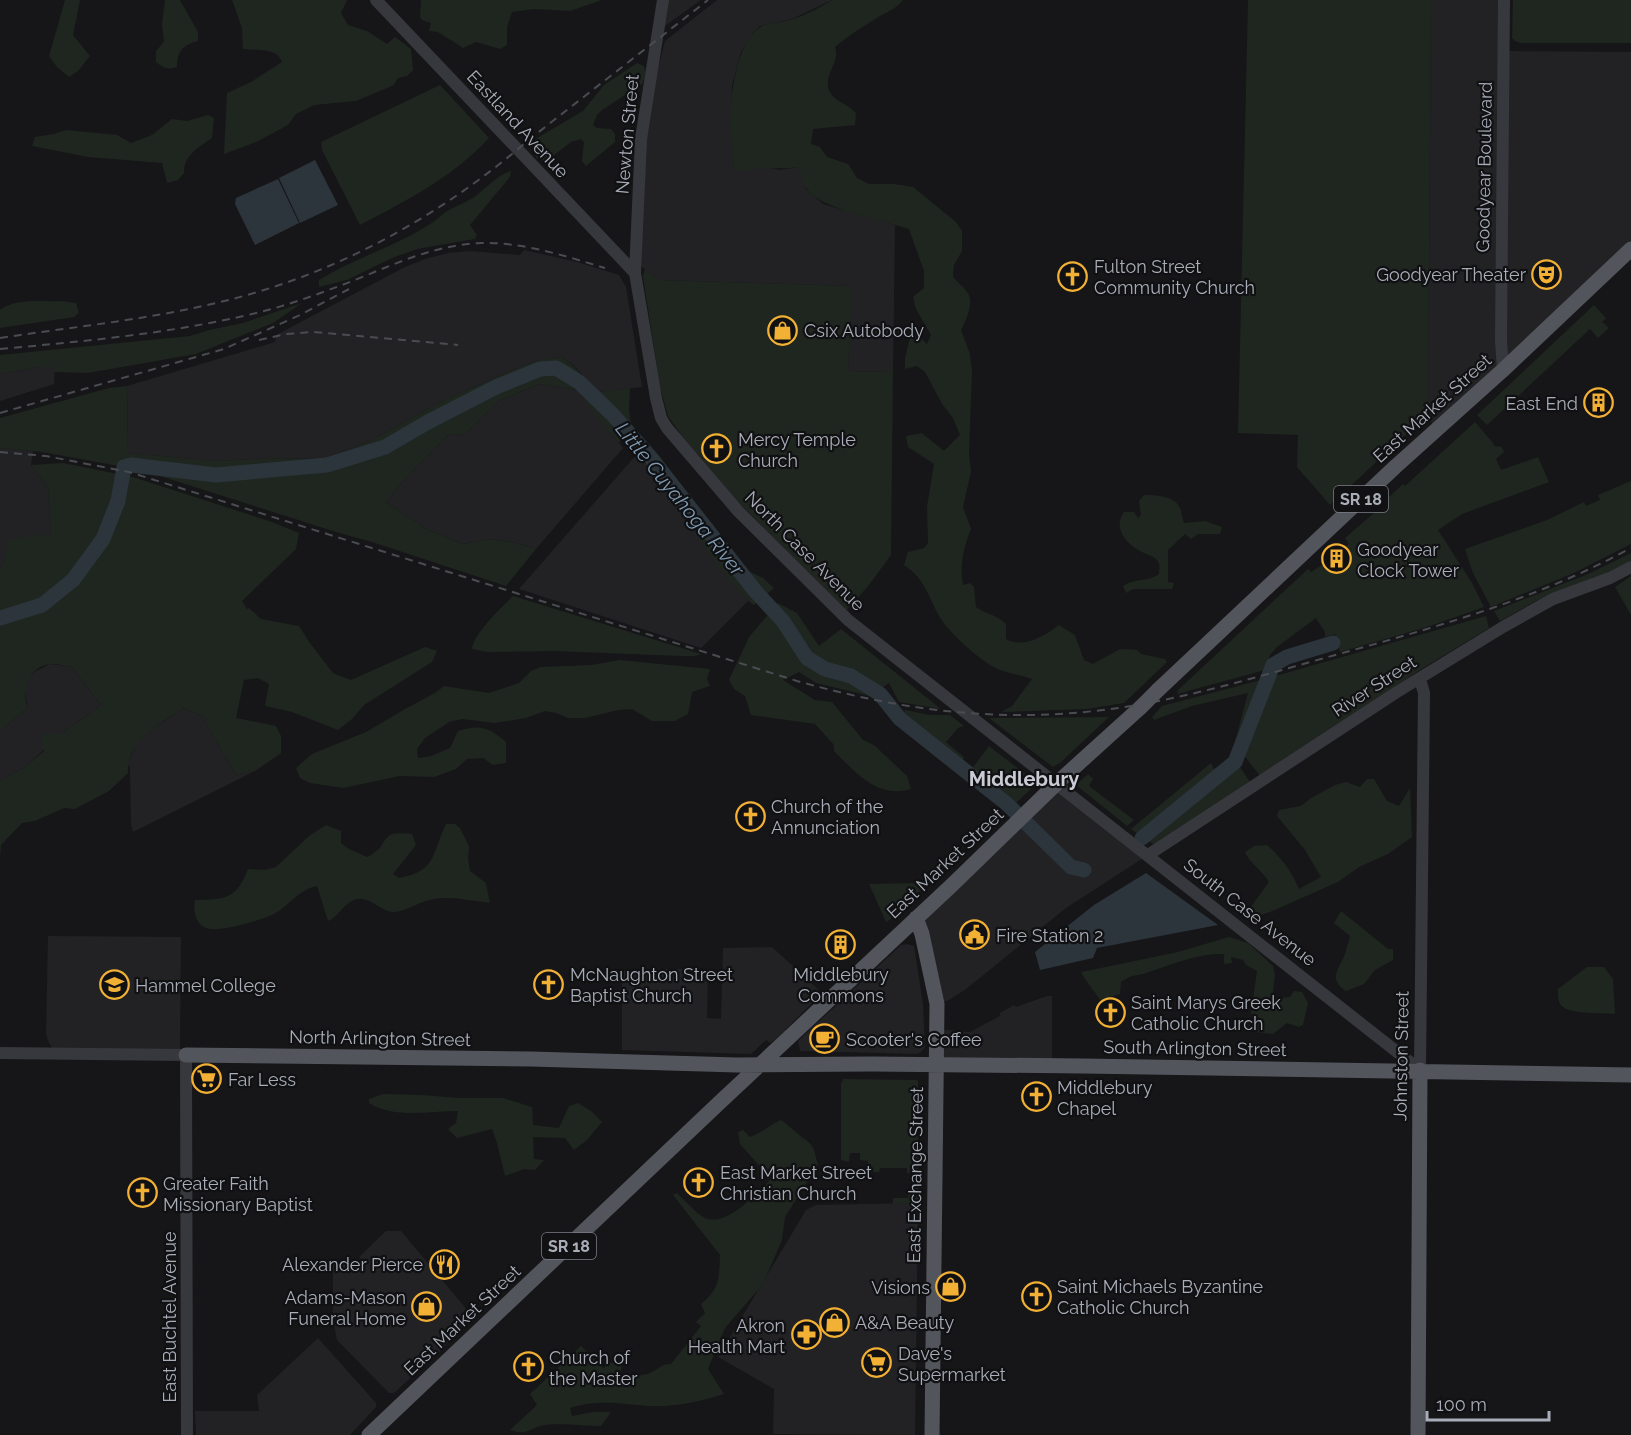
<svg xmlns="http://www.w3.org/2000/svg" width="1631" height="1435" font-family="Raleway,sans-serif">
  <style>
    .built { fill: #222225 }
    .green { fill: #1e261f }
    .water { fill: #2c353c }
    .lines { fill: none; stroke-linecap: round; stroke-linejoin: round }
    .river { stroke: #2c353c; stroke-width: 15 }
    .minor { stroke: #37383d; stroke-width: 12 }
    .major { stroke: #53555c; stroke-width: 15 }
    .rail { stroke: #4a4c52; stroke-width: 2; stroke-dasharray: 8 6; stroke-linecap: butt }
    .major-bridge { stroke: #53555c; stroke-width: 15 }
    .labels { text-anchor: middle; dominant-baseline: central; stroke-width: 4.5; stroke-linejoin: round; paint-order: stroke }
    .shield { fill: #111113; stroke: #7b7e86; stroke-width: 1.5 }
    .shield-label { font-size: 16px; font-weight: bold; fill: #a8adb8 }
    .street-label { font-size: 18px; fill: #a8adb8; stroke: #111113 }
    .poi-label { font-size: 18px; fill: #a8adb8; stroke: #111113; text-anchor: start }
    .water-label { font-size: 20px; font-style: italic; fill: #7f9bb3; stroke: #111113 }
    .neighbourhood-label { font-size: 20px; font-weight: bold; fill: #c9ccd4; stroke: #111113 }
  </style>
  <rect width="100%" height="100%" fill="#161618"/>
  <path class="built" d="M667,0H701L662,28Z
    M717,0H832L792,19L760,26L753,33L741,52L732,85L731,141L734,154L733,168L765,167L780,170L798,167L804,176L806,189L823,204L895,225L893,371L848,372L851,286L659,280L641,266L644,172L649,103L665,41Z
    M1431,0H1503L1500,370L1434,428L1428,414Z
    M1508,51L1631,52V245L1506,362Z
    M524,250L577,262L619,275L626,287L642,387L598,392L574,366L562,357L549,358L526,364L446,399L368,442L322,459L270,458L216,461L128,453L127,386L275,342L276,335L405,267L425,259L448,253L470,251L520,255Z
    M38,367H55L54,384L0,401V374Z
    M539,384L578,390L623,448L536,549L517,543L491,539L463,544L426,529L386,502L404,480L448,435L465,434L499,401Z
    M0,448L33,451L31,465L48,488L51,535L29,538L7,553L4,564L0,567Z
    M637,454L676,496L753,596L701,648L519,589Z
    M50,664L72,667L101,705L61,734L26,766L0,781V731L28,707L24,687L29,677L36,671Z
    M184,708L202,716L236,775L255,771L133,832L131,825L130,768L128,763L137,742L155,727Z
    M1057,783L1148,855L1066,908L966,989L949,1000L937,1004L916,918Z
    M48,936L181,937L180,1049H53L49,1043L46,1034Z
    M907,944L914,946L923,1004L925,1047L921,1052L917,1054L800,1051L798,1041L901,945Z
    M772,947L818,989L821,994L775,1040L770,1043L766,1040L751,1054L622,1050V971L662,969H708L707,1018L721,1019L723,948Z
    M1047,996H1052V1066L936,1065V1029L970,1032L1000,1016V1013L1014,1005L1016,1007Z
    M918,1203L915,1435L773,1434L774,1389L718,1357L806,1210L816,1205Z
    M386,1231H401L473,1317L438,1353L394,1393H389L337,1340L333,1320V1260L357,1262L361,1258L359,1257Z
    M318,1338L376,1403V1407L350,1435H196L195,1411H259L257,1395Z"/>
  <path class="green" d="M65,0H80L73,35L90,56L78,71L69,77L57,67L49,56Z
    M165,0H180L198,32V41C183,45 177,51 177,67C168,70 163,68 156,62V51L164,42L162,24Z
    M232,0H347L341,13L348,25L367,31L387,44L395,37L411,49L413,70L407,76L398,78L394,85L356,101L314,105L296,114L288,125L256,142L224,154L227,93L251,82L282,62C277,47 257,51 243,49L242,28Z
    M421,0H602L570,11L534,9L512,12L507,27V45L500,49L476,42L463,48L438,32L429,31L431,23L422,20L420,17Z
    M832,0H903C896,9 889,11 880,16C864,26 849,35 835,47C841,63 821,77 830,92C835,102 847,103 856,113L855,125L813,129L811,144L820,147L827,157L848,164L857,178L869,184H894L913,187L956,222L962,231V251L954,265L953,277C957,282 963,286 967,292C975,302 966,320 961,330L970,354L972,371L969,453L971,472L963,507L971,529C964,546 959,566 963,585L970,583L974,587L976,607C987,615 996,614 1006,624V639C1023,649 1045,636 1059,625L1075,635L1084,660L1093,664L1120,649L1137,650L1141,654L1165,659L1167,662L1124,703L1087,709L1001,712L1012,706L1032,679C1022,675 1011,674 1000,670C985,665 953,636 943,622C928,600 928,581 904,565L908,552L924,548L928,543L927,507L934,464L908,447L906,436L922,433L944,451L960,435L953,418L942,404L925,372L917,366L905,369V358L912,329L927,344L931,335L916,309L913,297L924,288V271L909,229C885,221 820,209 807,189C803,183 802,174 798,167C787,169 779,168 768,168C752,167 754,175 733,169C734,159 733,151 731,141C728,113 733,46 759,28C767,22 780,23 790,20C804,16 819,8 832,0Z
    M1248,0H1431L1428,414L1330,505L1297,467L1298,435L1238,433Z
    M1513,0H1631V43H1521L1515,41L1512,38Z
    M637,63L644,66L646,74L642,84L602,110L597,115L593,125L597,128L611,129L615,134V142L586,166L582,161L584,142L581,139L571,142L545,162L536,158L533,144L537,138L583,111L604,85Z
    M440,85L489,138C453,177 406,201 360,225L322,150L321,142Z
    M208,115L214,118L212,138C199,147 183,156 184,173L178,180L167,183L162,163L88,157L32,146L35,137L54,134L66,130L117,135L131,143L152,135L172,119L187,121Z
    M511,171L510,177L470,225L477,235L475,239L417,249L392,258L347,280L319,287V280C354,258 395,247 430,224C437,220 442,214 449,210C458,205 469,201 477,195C488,186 497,176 511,171Z
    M645,269L659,280L852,286L848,372L893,371L891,555L869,585L846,611L737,501L682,436L668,416L660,387L643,276Z
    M61,301L76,303L79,313L74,317L0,328V310C16,298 41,302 61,301Z
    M302,303L273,323L196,354L88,373L54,372V367H38L0,374V355L190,336L209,330L243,323Z
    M1594,305L1606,318L1602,322L1609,328L1598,338L1590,329L1487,425L1477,415Z
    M562,357L573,366L598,392L630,388L629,410L631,426L619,443L598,419L578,390L539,384L499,401L465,434L448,435L404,480L386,502L426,529L463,544L490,539L517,543L536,549L506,586L372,542L336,532L141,470L42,452L0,448V418L109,388L127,386L128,453L216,461L270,458L322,459L368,442L446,399L526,364L549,358Z
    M1475,422L1493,443L1494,446L1502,447L1504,452L1496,459L1501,470L1538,457L1549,482L1462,514L1438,530L1472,583L1484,607L1427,627L1340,652L1335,634L1325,637V632L1316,618L1277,647L1270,655L1265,670L1177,694L1178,690L1308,569L1311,572L1331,559L1335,565L1342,560L1337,553L1349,544L1345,538L1389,500L1388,498L1403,484L1405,486Z
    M63,463L133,477L272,522L299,533L296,549L242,601L247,609L249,608L261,619L299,626L310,643L333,673L351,680L425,647L437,651L432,662L364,705L352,719L338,730L292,712L265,706L269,684L258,678L244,680L236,718L276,726L281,736V753L255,771L236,775L202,716L184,708C160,724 127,740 128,773L109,791L75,809L64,808L35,821L22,823L1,845L0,859V781L26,766L44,751L41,741L43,733L61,734L101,705L72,667C65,666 58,664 52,664C30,665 20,689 28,707L0,731V567L4,564L8,539C23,538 36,534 51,535L48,488L31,465Z
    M1631,481V544L1576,572L1491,607L1473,573L1465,549L1547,520L1584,502L1586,506L1600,500L1598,495Z
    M1144,495C1156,495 1175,496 1180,508C1182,513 1182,518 1184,523L1205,521L1222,527L1220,534H1198L1191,539L1185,534L1168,550V582L1174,583L1172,589H1133L1126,593L1123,586C1134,578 1149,582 1159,574C1159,573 1160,565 1159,564C1157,557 1150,556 1144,553C1127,545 1112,529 1124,512H1134L1138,518L1141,515L1139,501Z
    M691,512H695L746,570L763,578L774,588L754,605C737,592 688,533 691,512Z
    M1631,553V561L1605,574L1536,601L1500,621L1494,611L1588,574Z
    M1631,576V615L1615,587Z
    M513,596L701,654L695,656H680L555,651L487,652L472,649C473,634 502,607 513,596Z
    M778,603L797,613L819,646L841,629L941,709L899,702L889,683L870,696L816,683L799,672L783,680L815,700L832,702L863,740L874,745L907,776L911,789C878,799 856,773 834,751V745L815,724L751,715L745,696L734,689L729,680L749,637Z
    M1486,616L1489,628L1423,668L1260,776L1243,754L1272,677Z
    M620,660L710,669L707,679L710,686L692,692L688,714L675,721H652L632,709L618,710L585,718H568L556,713L545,711L526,718L495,723L462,719L449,722L425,738L417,749L418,758L431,756L450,748L458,731C480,724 489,727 506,742V763L493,765L483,758L467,759L456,769L434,777L400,776L343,788L310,783L300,778L296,768L312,754L366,732L405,709L435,693L444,686L489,693L519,683L531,671L541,667L591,665Z
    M1261,680L1249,722L1238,748L1235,742L1248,693L1192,706L1154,720L1152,717L1162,706Z
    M905,710L930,715H950L964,726L958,728L946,742L964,757L962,761L903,720Z
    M1109,717L1060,763L1053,767L989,718Z
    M989,746L1037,783L1015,804L971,770Z
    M1211,763L1214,769L1219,768L1218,771L1191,791L1139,835L1131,829Z
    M1239,766L1250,782L1154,845L1149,841Z
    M1088,774L1093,779L1089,786L1134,820L1127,826L1076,785Z
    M1367,779H1374L1387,801L1399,806L1410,788L1412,837L1388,854L1359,867L1338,882L1270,912L1250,919L1247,912L1269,882C1262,870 1250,864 1245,852L1254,846L1267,845C1283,860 1290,869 1299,889L1321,877L1305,850L1277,816L1279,810L1301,806L1311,798L1335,785L1346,782L1360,787Z
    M446,824H455L460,828L469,846L468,858L470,871L486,883L490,903C471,901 449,895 430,900C419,902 406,911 395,912C380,913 368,892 352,901C342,906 338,917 328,921L317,886C298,890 290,905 274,914C262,920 218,933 206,928C195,924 193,910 195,900C225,899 236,900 248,869L265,870L276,867L309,836L326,825L341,831V843L349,849L367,857C393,845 375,830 412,834L416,845L393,874L399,878C437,871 431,855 446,824Z
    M918,883L922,885V889L892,918L886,922L869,884Z
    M1341,911L1388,949H1393V960L1375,970L1364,984L1346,991C1330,981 1336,972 1343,959C1346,952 1348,943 1350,936L1334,923Z
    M1229,937L1248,943L1273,966L1275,975L1272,999L1290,997L1294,991L1302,992L1308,1003L1303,1025L1299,1027L1287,1023L1273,1034L1255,1032L1258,1017L1251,1014L1257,971L1246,965L1243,960L1231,957L1232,963L1224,964V954C1197,953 1171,965 1146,973C1134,977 1134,973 1121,982L1120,994L1100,1000C1094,990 1086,982 1081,972L1178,952Z
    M1587,967H1604L1613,979L1615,1014C1604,1013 1571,1014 1563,1007C1557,1002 1558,995 1558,989Z
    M843,1079L916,1080L918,1081V1203L893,1204V1198H908L909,1189H915V1173H907V1168H880L879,1172H872L868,1176V1161L860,1160V1153H850L849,1162L841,1160V1084Z
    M383,1094L422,1095L460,1098H503L532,1107L533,1125L559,1128L569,1106L578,1103L591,1111L602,1122L587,1140L574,1150L565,1138L533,1137L534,1159L544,1160L535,1170L524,1169L505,1176L497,1143L492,1129L457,1138L448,1129L456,1123L458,1111C430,1111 394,1119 369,1103V1099Z
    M781,1120C787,1124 791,1128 797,1133C814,1147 812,1141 818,1165L785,1217L782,1240L763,1284L725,1328L708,1369L724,1394C699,1402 675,1407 649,1406C620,1404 599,1399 570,1408L572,1416L593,1412H611L601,1426C587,1426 551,1422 540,1426C525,1431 526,1435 510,1430L537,1405L530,1394L581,1346L604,1369L607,1362L622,1365L620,1375C631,1376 644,1377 654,1371C661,1367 662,1364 671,1364L701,1326L696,1322L705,1313L701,1304C720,1289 719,1278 720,1255L673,1195L677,1193C685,1200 695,1213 705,1218C727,1227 757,1193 771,1179L740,1144L738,1132L743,1130L750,1137C762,1133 769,1125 781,1120Z"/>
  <path class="water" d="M315,160L338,205L300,223L279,178Z
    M278,179L299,223L255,245L235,204L236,198Z
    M1146,873L1218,925L1097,948L1093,958L1040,970L1035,952L1094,905Z"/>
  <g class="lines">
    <path class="river" d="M0,618L42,605L73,580L103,539L118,501L124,467L131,465L216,475L327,465L385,447L428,422L496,387L540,369L556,368L579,382L613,415L651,458L756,592L783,621L807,658L825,669L851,676L880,694L900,719L1007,804L1071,867L1084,870
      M1142,838L1235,762L1273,665L1287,657L1333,643"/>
    <path class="minor" d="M376,0L635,273
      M663,0L641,139L635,273L656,398L661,418L667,428L738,511L848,620L1420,1070
      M1503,370L1501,340L1504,0
      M1148,855L1397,692L1503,627L1553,599L1610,578L1631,567
      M0,1053L186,1055L187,1435
      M1420,1070L1424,693L1420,679"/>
    <path class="major" d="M1158,690L1395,467L1503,370L1631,249
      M916,918L922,934L937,1004L932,1435
      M186,1055L531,1059L737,1065L872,1064L1083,1066L1631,1075
      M369,1435L719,1103L952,885L1057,783L1141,707
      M1418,1435L1420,1070"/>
    <path class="rail" d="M0,338C72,327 145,320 216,303C334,276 441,216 531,138L708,0
      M259,340L286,334L313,332L458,345
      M0,349C86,341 167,334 252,314C287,306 321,293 355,280C397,263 435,245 481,243C523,242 565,256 605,268
      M0,413L224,349L300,315L349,289
      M0,452L46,456L129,472L797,681C900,710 996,723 1103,710C1185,700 1266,674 1346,652C1444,625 1541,597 1631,548"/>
    <path class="major-bridge" d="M1141,707L1158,690"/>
  </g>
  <defs>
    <symbol id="theatre-ring" viewBox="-11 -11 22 22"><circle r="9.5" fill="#111113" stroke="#f2b134" stroke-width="1.5"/><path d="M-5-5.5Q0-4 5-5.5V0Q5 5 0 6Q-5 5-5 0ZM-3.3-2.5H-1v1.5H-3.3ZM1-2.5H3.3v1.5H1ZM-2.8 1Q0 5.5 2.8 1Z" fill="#f2b134"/></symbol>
    <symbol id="church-ring" viewBox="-11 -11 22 22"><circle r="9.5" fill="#111113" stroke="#f2b134" stroke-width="1.5"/><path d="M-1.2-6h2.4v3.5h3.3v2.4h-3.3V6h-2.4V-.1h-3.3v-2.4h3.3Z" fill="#f2b134"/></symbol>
    <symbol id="shop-ring" viewBox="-11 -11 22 22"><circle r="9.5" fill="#111113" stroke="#f2b134" stroke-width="1.5"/><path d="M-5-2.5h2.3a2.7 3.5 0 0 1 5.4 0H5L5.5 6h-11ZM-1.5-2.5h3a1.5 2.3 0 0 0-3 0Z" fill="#f2b134"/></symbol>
    <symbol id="building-ring" viewBox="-11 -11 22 22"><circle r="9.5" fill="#111113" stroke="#f2b134" stroke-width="1.5"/><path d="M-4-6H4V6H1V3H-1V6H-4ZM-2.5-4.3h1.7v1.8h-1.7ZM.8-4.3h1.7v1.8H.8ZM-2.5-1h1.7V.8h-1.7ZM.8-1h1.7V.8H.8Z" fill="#f2b134"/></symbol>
    <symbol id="civic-ring" viewBox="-11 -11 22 22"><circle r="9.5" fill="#111113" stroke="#f2b134" stroke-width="1.5"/><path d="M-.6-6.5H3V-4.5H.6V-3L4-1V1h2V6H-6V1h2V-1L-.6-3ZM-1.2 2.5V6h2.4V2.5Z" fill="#f2b134"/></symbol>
    <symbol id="school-ring" viewBox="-11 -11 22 22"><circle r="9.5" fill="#111113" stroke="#f2b134" stroke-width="1.5"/><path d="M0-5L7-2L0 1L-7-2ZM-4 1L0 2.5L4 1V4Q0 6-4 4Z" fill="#f2b134"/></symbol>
    <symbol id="cafe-ring" viewBox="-11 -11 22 22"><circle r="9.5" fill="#111113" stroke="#f2b134" stroke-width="1.5"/><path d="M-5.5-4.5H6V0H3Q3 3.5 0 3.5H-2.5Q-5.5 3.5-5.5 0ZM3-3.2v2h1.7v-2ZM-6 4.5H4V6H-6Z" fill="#f2b134"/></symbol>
    <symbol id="supermarket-ring" viewBox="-11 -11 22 22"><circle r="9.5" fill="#111113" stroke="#f2b134" stroke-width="1.5"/><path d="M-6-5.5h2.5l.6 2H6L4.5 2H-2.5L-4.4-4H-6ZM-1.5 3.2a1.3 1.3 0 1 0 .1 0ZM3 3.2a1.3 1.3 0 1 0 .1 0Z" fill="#f2b134"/></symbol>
    <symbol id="restaurant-ring" viewBox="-11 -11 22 22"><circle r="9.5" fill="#111113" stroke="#f2b134" stroke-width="1.5"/><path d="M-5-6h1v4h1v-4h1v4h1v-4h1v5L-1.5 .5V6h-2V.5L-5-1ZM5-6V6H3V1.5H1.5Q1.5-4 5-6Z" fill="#f2b134"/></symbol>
    <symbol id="pharmacy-ring" viewBox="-11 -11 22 22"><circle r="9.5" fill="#111113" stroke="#f2b134" stroke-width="1.5"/><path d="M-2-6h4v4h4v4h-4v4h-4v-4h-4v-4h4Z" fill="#f2b134"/></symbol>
  </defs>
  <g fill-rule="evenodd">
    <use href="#theatre-ring" x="1530" y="258" width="33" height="33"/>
    <use href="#church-ring" x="1056" y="260" width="33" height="33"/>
    <use href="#shop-ring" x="766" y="314" width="33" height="33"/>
    <use href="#building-ring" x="1582" y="386" width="33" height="33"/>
    <use href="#church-ring" x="700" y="432" width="33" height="33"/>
    <use href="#building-ring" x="1320" y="542" width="33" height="33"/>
    <use href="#church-ring" x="734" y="800" width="33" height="33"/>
    <use href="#civic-ring" x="958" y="918" width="33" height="33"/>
    <use href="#building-ring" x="824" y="928" width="33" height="33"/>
    <use href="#church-ring" x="532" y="968" width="33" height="33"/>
    <use href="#school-ring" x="98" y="968" width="33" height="33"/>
    <use href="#church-ring" x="1094" y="996" width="33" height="33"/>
    <use href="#cafe-ring" x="808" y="1022" width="33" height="33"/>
    <use href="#supermarket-ring" x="190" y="1062" width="33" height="33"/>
    <use href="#church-ring" x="1020" y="1080" width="33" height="33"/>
    <use href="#church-ring" x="682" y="1166" width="33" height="33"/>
    <use href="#church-ring" x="126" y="1176" width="33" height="33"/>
    <use href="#restaurant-ring" x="428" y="1248" width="33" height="33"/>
    <use href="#shop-ring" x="934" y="1270" width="33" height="33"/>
    <use href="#church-ring" x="1020" y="1280" width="33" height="33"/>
    <use href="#shop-ring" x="410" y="1290" width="33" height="33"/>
    <use href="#shop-ring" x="818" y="1306" width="33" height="33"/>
    <use href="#pharmacy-ring" x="790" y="1318" width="33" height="33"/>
    <use href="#supermarket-ring" x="860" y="1346" width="33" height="33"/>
    <use href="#church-ring" x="512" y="1350" width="33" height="33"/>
  </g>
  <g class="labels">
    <g class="shield">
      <rect x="1334" y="486" width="54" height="26" rx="4.5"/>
      <rect x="542" y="1233" width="54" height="26" rx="4.5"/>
    </g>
    <g class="shield-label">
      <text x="1361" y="499">SR 18</text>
      <text x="569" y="1246">SR 18</text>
    </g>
    <g class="street-label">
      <text transform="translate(518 124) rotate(47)">Eastland Avenue</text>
      <text transform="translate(627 134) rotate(-85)">Newton Street</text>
      <text transform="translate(1484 167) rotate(-89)">Goodyear Boulevard</text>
      <text transform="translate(1432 408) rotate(-42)">East Market Street</text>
      <text transform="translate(805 551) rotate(45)">North Case Avenue</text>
      <text transform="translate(1374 686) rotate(-33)">River Street</text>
      <text transform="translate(945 863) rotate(-43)">East Market Street</text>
      <text transform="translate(1250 912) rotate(38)">South Case Avenue</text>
      <text transform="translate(380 1038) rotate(1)">North Arlington Street</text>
      <text transform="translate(1195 1048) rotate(1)">South Arlington Street</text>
      <text transform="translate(1401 1056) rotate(-89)">Johnston Street</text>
      <text transform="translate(915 1175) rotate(-89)">East Exchange Street</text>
      <text transform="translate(169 1317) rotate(-90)">East Buchtel Avenue</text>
      <text transform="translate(462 1320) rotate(-43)">East Market Street</text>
    </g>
    <g class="poi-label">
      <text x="1094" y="266">Fulton Street<tspan x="1094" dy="21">Community Church</tspan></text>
      <text x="1526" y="274" text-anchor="end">Goodyear Theater</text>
      <text x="804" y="330">Csix Autobody</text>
      <text x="1578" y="403" text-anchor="end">East End</text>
      <text x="738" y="439">Mercy Temple<tspan x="738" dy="21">Church</tspan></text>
      <text x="1357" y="549">Goodyear<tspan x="1357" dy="21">Clock Tower</tspan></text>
      <text x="771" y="806">Church of the<tspan x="771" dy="21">Annunciation</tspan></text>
      <text x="996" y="935">Fire Station 2</text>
      <text x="570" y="974">McNaughton Street<tspan x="570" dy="21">Baptist Church</tspan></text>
      <text x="841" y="974" text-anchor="middle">Middlebury<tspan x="841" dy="21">Commons</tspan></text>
      <text x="135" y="985">Hammel College</text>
      <text x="1131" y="1002">Saint Marys Greek<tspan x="1131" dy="21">Catholic Church</tspan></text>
      <text x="846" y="1039">Scooter's Coffee</text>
      <text x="228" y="1079">Far Less</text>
      <text x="1057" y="1087">Middlebury<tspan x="1057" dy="21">Chapel</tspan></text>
      <text x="720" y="1172">East Market Street<tspan x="720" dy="21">Christian Church</tspan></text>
      <text x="163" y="1183">Greater Faith<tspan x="163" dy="21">Missionary Baptist</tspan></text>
      <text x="423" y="1264" text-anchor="end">Alexander Pierce</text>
      <text x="1057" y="1286">Saint Michaels Byzantine<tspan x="1057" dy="21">Catholic Church</tspan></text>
      <text x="930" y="1287" text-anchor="end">Visions</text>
      <text x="406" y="1297" text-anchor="end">Adams-Mason<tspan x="406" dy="21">Funeral Home</tspan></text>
      <text x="855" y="1322">A&amp;A Beauty</text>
      <text x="785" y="1325" text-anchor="end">Akron<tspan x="785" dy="21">Health Mart</tspan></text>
      <text x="898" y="1353">Dave's<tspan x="898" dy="21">Supermarket</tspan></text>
      <text x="549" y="1357">Church of<tspan x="549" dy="21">the Master</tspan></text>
    </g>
    <g class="water-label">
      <text transform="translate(680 499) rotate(51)">Little Cuyahoga River</text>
    </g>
    <g class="neighbourhood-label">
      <text x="1024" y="779">Middlebury</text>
    </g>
  </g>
  <path d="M1427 1411v9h122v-9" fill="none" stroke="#a8adb8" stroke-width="3"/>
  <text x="1436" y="1411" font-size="18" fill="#a8adb8" stroke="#111113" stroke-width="4.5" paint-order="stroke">100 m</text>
</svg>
